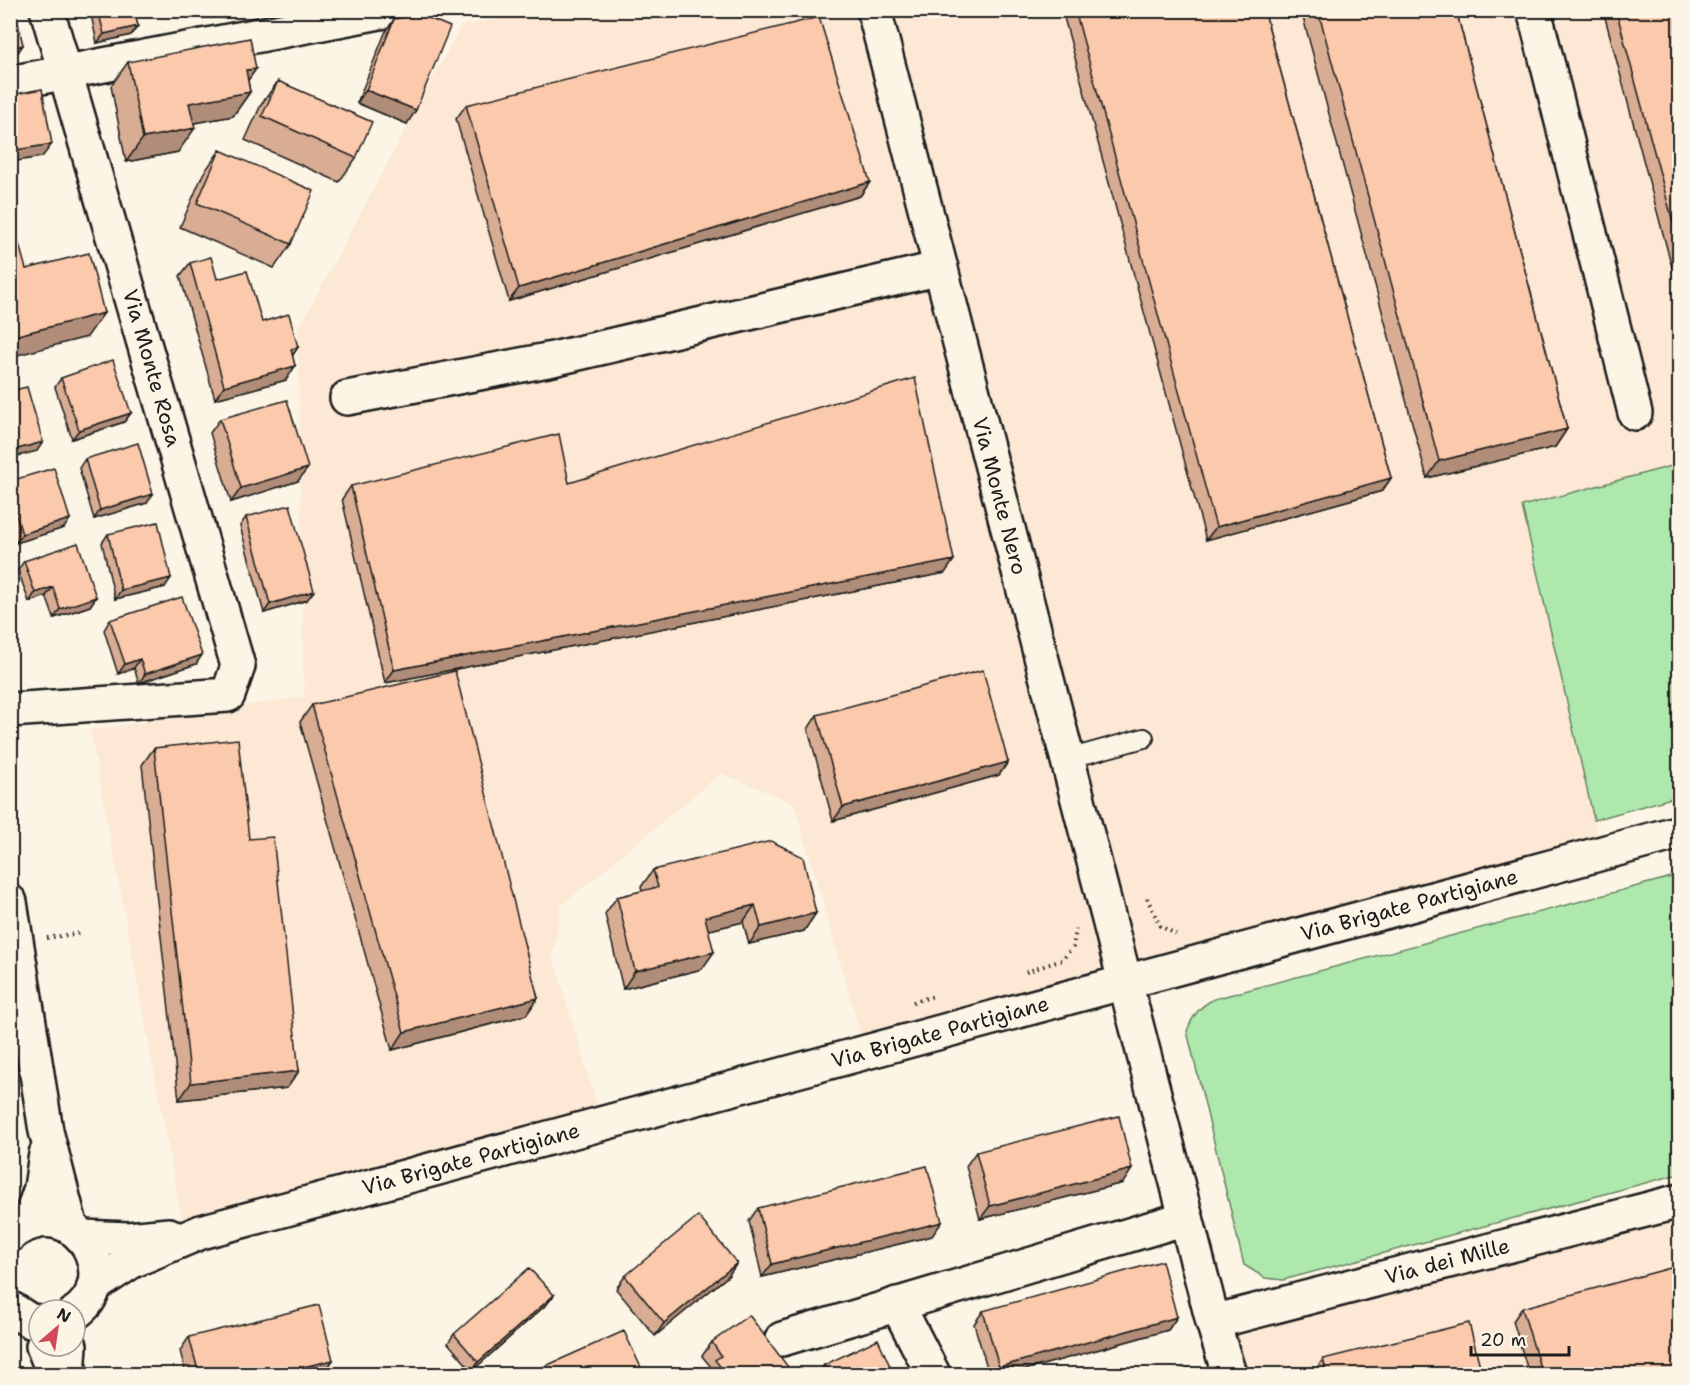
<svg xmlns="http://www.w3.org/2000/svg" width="1690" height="1385" font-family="'Shantell Sans',sans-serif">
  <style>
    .built { fill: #fce8d4 }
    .green { fill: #afe8ac; stroke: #668264; stroke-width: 1.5 }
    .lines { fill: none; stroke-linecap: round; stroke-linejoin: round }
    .lane-casing { stroke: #1c1c1c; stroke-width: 22 }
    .street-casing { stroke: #1c1c1c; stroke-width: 38 }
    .secondary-casing { stroke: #1c1c1c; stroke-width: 38 }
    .path { stroke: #1c1c1c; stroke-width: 4; stroke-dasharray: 1.5 4.5; stroke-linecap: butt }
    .lane { stroke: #fcf5e5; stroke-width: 18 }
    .street { stroke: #fcf5e5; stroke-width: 33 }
    .secondary { stroke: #fcf5e5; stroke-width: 33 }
    .wall { fill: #d8ad93; stroke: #1c1c1c; stroke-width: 1.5 }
    .shaded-wall { fill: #b08d78; stroke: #1c1c1c; stroke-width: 1.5 }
    .building { fill: #fbc9ab; stroke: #1c1c1c; stroke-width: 1.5 }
    .labels { text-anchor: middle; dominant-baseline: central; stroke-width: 5; stroke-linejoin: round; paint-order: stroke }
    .street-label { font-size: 21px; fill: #1c1c1c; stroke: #fcf5e5 }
  </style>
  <rect width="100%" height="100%" fill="#fcf5e5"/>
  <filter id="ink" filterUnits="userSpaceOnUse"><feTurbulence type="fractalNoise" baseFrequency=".0167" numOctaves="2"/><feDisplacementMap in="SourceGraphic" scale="12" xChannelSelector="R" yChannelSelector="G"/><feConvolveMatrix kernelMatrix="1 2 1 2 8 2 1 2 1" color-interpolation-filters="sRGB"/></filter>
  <g filter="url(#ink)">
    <path class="built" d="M544,10L1679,11V464L1522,506L1600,845L861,1035L794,803L721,773L561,906L553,957L599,1112L183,1225L90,730L304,697L298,330L461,26Z
      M1679,1217V1374H1245L1232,1332Z"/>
    <path class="green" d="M1679,464V796L1594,820L1522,506Z
      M1679,875V1174L1283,1280L1265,1278L1244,1265L1187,1031C1193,1015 1199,1007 1214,999Z"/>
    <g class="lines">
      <defs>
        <path id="lane" d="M1068,759L1144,738"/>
        <g id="street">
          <path id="s1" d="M874,10L1213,1322L1229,1374"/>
          <path d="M1534,10L1635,413"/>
          <path d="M10,83L390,10"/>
          <path d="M347,398L553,359L941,268"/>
          <path d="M10,710L228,695L238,666L47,10"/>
          <path d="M10,902L46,1131L71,1228"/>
          <path d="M29,1223L41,1188L46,1154"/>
          <path d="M897,1304L933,1374"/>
          <path id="s2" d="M1213,1322L1680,1201"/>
          <path d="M782,1339L1186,1218"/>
          <path d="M43,1346L54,1374"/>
          <path d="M68,1374L70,1346"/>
        </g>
        <g id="secondary">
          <path d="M10,1235C18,1227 29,1223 39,1221C89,1214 118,1284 75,1313"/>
          <path d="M82,1237L128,1239L169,1235"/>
          <path id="s3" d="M94,1286L132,1261L201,1232L1680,832"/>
          <path d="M10,1308L30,1321L39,1322"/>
        </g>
      </defs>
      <use href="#lane" class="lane-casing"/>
      <use href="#street" class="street-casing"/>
      <use href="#secondary" class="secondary-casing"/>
      <path class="path" d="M1147,898L1160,926L1176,934
        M47,938L81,933
        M1026,972L1062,960L1073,947L1076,929
        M913,1002L934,996"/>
      <use href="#lane" class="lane"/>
      <use href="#street" class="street"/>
      <use href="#secondary" class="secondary"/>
    </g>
    <path class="wall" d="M90,10H134L138,26L131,35L97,43Z
      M194,10H231L225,18H194Z
      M1062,10H1264L1391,478L1382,491L1206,540Z
      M1301,10H1456L1567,429L1555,447L1427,478Z
      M1603,10H1680V297Z
      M394,19L407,124L357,103L385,33Z
      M128,62L256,69L248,80L250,92L233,116L194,123L178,152L126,162L111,86Z
      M278,81L356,158L339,182L245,140L261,105Z
      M466,105L870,182L860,196L509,301L456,119Z
      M220,150L291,244L274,268L180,227L203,174Z
      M190,263L217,279L262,322L298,347L292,356L295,366L286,380L215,399L180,276Z
      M61,378L131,413L124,422L72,439L55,387Z
      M220,419L298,481L231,502L210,433Z
      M85,459L147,503L94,519L79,468Z
      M10,481L64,528L16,543L10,525Z
      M569,483L945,573L385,683L342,499L351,486Z
      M246,517L307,600L264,613L240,526Z
      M108,534L165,587L115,599L102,543Z
      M24,561L96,597L90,606L54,618L46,596L29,602L18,570Z
      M110,620L196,664L139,683L134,668L118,674L104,630Z
      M312,705L538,998L526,1015L392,1050L300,722Z
      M817,715L1008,762L999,775L833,821L808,729Z
      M154,748L249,839L299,1071L287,1088L179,1100L142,765Z
      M653,870L816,913L804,931L749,944L743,922L709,930L702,969L623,989L605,914L617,897L642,891L641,887Z
      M976,1152L1123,1183L980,1219L966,1166Z
      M758,1208L932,1236L762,1277L749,1221Z
      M737,1263L728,1276L655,1336L616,1289L625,1276Z
      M554,1295L547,1304L472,1371L448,1343L454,1334Z
      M1522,1308L1680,1374H1529L1513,1321Z
      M983,1311L1177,1317L1168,1330L1010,1374H989L974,1324Z
      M189,1337L333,1360L324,1373L317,1374H186L180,1351Z
      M712,1342L782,1374H706L711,1367L702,1356Z
      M1323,1359L1482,1374H1315L1314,1373Z
      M824,1365L893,1373L900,1374H818Z
      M539,1369L644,1374H535Z"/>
    <path class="shaded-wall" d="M199,10H231L225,18H194Z
      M138,26L131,35L97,43L104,34Z
      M23,45L17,54L10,55V48Z
      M256,69L239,93L246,70Z
      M366,90L416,110L407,124L357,103Z
      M250,92L233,116L173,127L189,103Z
      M195,128L178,152L126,162L143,138Z
      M52,144L42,157L10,162V151Z
      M870,182L860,196L509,301L519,288Z
      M104,313L87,337L10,357V337Z
      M298,347L289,361L291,349Z
      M295,366L286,380L215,399L224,386Z
      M131,413L124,422L72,439L79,430Z
      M1567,429L1555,447L1427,478L1439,461Z
      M43,442L37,451L10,458V451Z
      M308,468L298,481L231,502L241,488Z
      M1391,478L1382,491L1206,540L1216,527Z
      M153,494L147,503L94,519L100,510Z
      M70,519L64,528L16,543L22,534Z
      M954,560L945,573L385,683L394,670Z
      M171,578L165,587L115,599L121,590Z
      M53,587L46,596L29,602L35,593Z
      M314,591L307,600L264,613L270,604Z
      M96,597L90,606L54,618L60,609Z
      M202,655L196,664L139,683L145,674Z
      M140,659L134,668L118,674L125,664Z
      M1008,762L999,775L833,821L843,807Z
      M755,905L743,922L693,934L705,917Z
      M816,913L804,931L749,944L761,927Z
      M714,952L702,969L623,989L635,971Z
      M538,998L526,1015L392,1050L404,1032Z
      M299,1071L287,1088L179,1100L191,1083Z
      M1132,1169L1123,1183L980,1219L990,1206Z
      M942,1222L932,1236L762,1277L772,1264Z
      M737,1263L728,1276L655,1336L664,1323Z
      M554,1295L547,1304L472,1371L478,1362Z
      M1177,1317L1168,1330L1010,1374H994L999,1367Z
      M333,1360L324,1373L317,1374H273Z
      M788,1367L782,1374H778Z"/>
    <path class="building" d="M10,10H15L23,45L10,48Z
      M98,10H134L138,26L104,34Z
      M1075,10H1264L1391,478L1216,527Z
      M1318,10H1456L1567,429L1439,461Z
      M1616,10H1680V248Z
      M419,14L450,27L416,110L366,90L394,19Z
      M819,17L870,182L519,288L466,105Z
      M250,38L256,69L246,70L250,92L189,103L195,128L143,138L128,62Z
      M278,81L372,122L356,158L262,116Z
      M42,89L52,144L10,151V95Z
      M220,150L314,191L291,244L197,203Z
      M10,212L26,269L89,253L104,313L10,337Z
      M211,257L217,279L247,271L262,322L289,314L298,347L291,349L295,366L224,386L190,263Z
      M113,360L131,413L79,430L61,378Z
      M915,378L954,560L394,670L351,486L559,434L569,483Z
      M27,387L43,442L10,451V391Z
      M287,400L308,468L241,488L220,419Z
      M138,443L153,494L100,510L85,459Z
      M54,468L70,519L22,534L10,495V481Z
      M290,505L314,591L270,604L246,517Z
      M158,522L171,578L121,590L108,534Z
      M78,543L96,597L60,609L53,587L35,593L24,561Z
      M182,597L202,655L145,674L140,659L125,664L110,620Z
      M983,670L1008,762L843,807L817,715Z
      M455,671L538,998L404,1032L312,705Z
      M238,739L249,839L273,837L299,1071L191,1083L154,748Z
      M771,841L803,857L816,913L761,927L755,905L705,917L714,952L635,971L617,897L658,887L653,870Z
      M1119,1116L1132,1169L990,1206L976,1152Z
      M927,1166L942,1222L772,1264L758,1208Z
      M698,1216L737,1263L664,1323L625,1276Z
      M1162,1261L1177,1317L999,1367L983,1311Z
      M1678,1266L1680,1273V1374H1542L1522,1308Z
      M529,1268L554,1295L478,1362L454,1334Z
      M319,1305L333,1360L273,1374H199L189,1337Z
      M749,1315L788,1367L778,1374H726L715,1360L721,1356L712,1342Z
      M1469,1323L1482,1374H1327L1323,1359Z
      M624,1331L644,1374H541L539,1369Z
      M878,1339L893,1373L898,1371L900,1374H829L824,1365Z
      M1189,1368L1191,1374H1166Z"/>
  </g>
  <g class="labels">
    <g class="street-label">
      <text transform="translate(152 368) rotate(74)">Via Monte Rosa</text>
      <text stroke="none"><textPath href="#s1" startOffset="502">Via Monte Nero</textPath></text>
      <text stroke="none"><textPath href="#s3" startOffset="1372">Via Brigate Partigiane</textPath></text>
      <text stroke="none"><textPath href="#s3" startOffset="886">Via Brigate Partigiane</textPath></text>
      <text stroke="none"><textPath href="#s3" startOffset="400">Via Brigate Partigiane</textPath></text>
      <text stroke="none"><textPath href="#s2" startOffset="242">Via dei Mille</textPath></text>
    </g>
  </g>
  <rect width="1690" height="1385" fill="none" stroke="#fcf5e5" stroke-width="36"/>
  <rect x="18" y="18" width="1654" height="1349" fill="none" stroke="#1c1c1c" stroke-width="2" filter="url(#ink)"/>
  <g transform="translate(57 1328) rotate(29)"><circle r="28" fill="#fcf5e5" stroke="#a29e95" stroke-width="1.5"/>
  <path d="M0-4.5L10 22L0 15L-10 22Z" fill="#d1495b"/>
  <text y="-9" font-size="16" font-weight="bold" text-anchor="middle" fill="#1c1c1c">N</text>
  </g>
  <path d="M1471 1346v9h98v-9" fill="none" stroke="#1c1c1c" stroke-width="3"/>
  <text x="1480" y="1346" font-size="18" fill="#1c1c1c" stroke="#fcf5e5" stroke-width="4.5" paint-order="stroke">20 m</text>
</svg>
